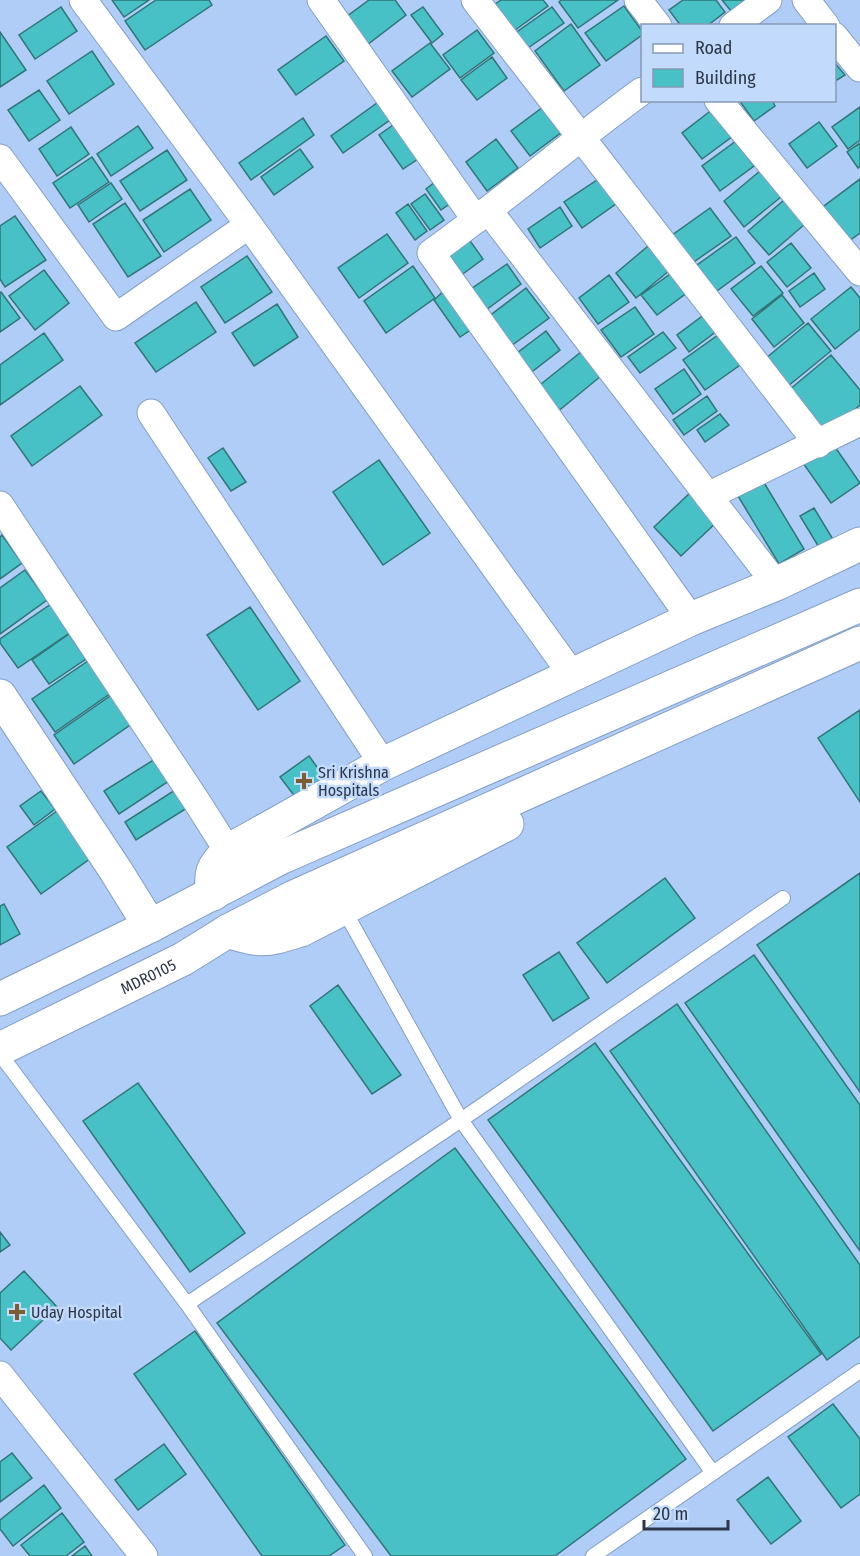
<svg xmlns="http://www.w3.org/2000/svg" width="860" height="1556" font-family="'Fira Sans Condensed',sans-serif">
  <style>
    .building { fill: #47c1c5; stroke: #317577; stroke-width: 1.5 }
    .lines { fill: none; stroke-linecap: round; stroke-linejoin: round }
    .lane-casing { stroke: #839ec7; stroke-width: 16 }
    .street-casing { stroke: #839ec7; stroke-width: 29 }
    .secondary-casing { stroke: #839ec7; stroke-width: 35 }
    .lane { stroke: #fff; stroke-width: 14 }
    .street { stroke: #fff; stroke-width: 27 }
    .secondary { stroke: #fff; stroke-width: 33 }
    .poi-dot { fill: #7a5e31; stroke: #c2dafc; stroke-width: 2 }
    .labels { text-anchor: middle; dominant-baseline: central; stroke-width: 5; stroke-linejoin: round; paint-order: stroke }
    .poi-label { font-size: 16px; fill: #2c3748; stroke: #c2dafc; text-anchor: start }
    .street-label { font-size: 16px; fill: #2c3748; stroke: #c2dafc }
  </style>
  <rect width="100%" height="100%" fill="#b0cdf8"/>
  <path class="building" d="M112,0H149L124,17Z
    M156,0H209L212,5L145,50L125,21Z
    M369,0H395L406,15L367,45L346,17Z
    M501,0H543L548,6L511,33L491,7Z
    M561,0H618L578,28L559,2Z
    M683,0H716L725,12L707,26H681L669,10Z
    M722,0H746L731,11Z
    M624,6L642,31V35L606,61L585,33Z
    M61,7L77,31L35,59L19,35Z
    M423,7L443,34L432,43L411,15Z
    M552,7L564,23L525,50L514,34Z
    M571,24L600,65L564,91L535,51Z
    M477,30L494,53L460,78L443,55Z
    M0,32L26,70L0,87Z
    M326,36L344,61L296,95L278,70Z
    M430,43L450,69L412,97L392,71Z
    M92,51L114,84L69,114L47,81Z
    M492,57L507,78L477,100L461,80Z
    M834,62L845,75L834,82Z
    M39,90L60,120L29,141L8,110Z
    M739,100H772L775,106L754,121Z
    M377,103L390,120L343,153L331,136Z
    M547,104L566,129L530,156L511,131Z
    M860,107V140L848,149L832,127Z
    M713,109L733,136L702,159L682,133Z
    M303,118L314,135L251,180L239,163Z
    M819,122L837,146L807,168L789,144Z
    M396,123L421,157L403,169L379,135Z
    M138,126L153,148L111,176L97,154Z
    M71,127L89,154L57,176L39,149Z
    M496,139L518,168L487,191L466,162Z
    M736,141L754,166L720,191L702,166Z
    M860,143V166L858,168L847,152Z
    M300,149L313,167L274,195L261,177Z
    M167,150L187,180L140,211L120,181Z
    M92,157L109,182L70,208L53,183Z
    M760,171L781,197L744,227L724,201Z
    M603,176L620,201L582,228L564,202Z
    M439,179L455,200L441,210L426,189Z
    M860,179V233L845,244L820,209Z
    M111,183L122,199L89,222L78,205Z
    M190,189L211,220L164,252L143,220Z
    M425,194L444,220L430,230L411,204Z
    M784,200L805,224L769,255L748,231Z
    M125,203L161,256L128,277L93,224Z
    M408,204L427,231L415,240L396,213Z
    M560,207L572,226L540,248L528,229Z
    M710,208L731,236L688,266L668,238Z
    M15,216L46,260L5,287L0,279V226Z
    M387,234L408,263L359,298L338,268Z
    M736,237L755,263L710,296L690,270Z
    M468,238L483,259L460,276L444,254Z
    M654,241L675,266L636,298L616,273Z
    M791,243L811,268L787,287L767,262Z
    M247,256L272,292L225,323L201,287Z
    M507,264L521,284L486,310L471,289Z
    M413,266L435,298L386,333L364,301Z
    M761,266L783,293L753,316L731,289Z
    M44,270L69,303L35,330L9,296Z
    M673,272L688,292L657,315L641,295Z
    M814,273L825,289L800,307L789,291Z
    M609,275L629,302L598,324L579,298Z
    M851,287L860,298V329L835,349L811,319Z
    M447,288L475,327L460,337L434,300Z
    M526,288L549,318L511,346L488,317Z
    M1,292L20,318L0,332V293Z
    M782,295L804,323L774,347L752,319Z
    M196,302L216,332L156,372L135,343Z
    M277,304L298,337L254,366L232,333Z
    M635,307L654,334L621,357L601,330Z
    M709,311L722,327L689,352L677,335Z
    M808,323L831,351L788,386L765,359Z
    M725,330L747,360L705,390L683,360Z
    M546,331L560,350L524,378L509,359Z
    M663,332L676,348L640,373L628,357Z
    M44,333L63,360L0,405V365Z
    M581,352L601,376L556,413L536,388Z
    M831,355L860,390V405L825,434L789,390Z
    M684,369L701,394L673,414L655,389Z
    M80,386L102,415L32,466L11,436Z
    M707,396L717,411L684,435L673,420Z
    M720,414L729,425L705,442L697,430Z
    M833,444L860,483L831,503L803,463Z
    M223,448L246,482L231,491L208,458Z
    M379,460L430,533L383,565L333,492Z
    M763,481L804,549L779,564L738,496Z
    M693,490L721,518L681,556L654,527Z
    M814,508L837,546L823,554L800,516Z
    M2,535L22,563L0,579V537Z
    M25,570L47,600L0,634V588Z
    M51,604L71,632L18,668L0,643V639Z
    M250,607L300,681L258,710L207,635Z
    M69,634L86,659L49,684L32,660Z
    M88,661L111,693L55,732L32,699Z
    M113,694L133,723L74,764L54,735Z
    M860,710V802L818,738Z
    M309,756L325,778L296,798L280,777Z
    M155,759L169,781L119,814L104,791Z
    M175,790L187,808L136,840L125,822Z
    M41,791L55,809L34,825L20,806Z
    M57,811L91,858L41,894L7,847Z
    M860,873V1092L757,945Z
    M665,878L695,918L607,983L577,943Z
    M4,904L20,934L0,945V906Z
    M559,952L589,998L553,1021L523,975Z
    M754,955L860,1105V1251L685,1003Z
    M338,985L401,1075L372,1094L310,1006Z
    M677,1004L860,1265V1336L827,1360L610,1051Z
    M595,1043L821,1354L713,1431L488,1120Z
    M138,1083L245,1233L190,1272L83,1121Z
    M455,1148L686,1459L555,1556H391L217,1323Z
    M0,1232L10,1245L0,1252Z
    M24,1271L57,1307L11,1350L0,1338V1293Z
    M195,1331L345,1545L329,1556H262L134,1374Z
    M833,1404L860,1439V1494L841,1508L788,1437Z
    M164,1444L186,1474L138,1510L115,1480Z
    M12,1453L32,1478L0,1502V1462Z
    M768,1477L801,1521L771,1544L737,1500Z
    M44,1485L61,1508L13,1546L0,1529V1520Z
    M62,1513L84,1542L66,1556H30L21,1545Z
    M85,1546L92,1556H72Z"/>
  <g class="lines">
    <defs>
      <path id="lane" d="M343,908L461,1120L713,1473
        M0,1054L187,1304L365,1556
        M187,1304L461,1120L783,898
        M593,1556L860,1371"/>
      <path id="street" d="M83,0L249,225L573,676
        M321,0L476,220
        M475,0L818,444
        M638,0L658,26
        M806,0L826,26
        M733,26L768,0
        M834,36L860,68
        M642,91C571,143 503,201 431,253L691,619
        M718,100L860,272
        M0,158L116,317L249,225
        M488,210L776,584
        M151,413L383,764
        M708,496L860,422
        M0,505L197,802L228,851
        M0,1375L144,1556"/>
      <g id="secondary">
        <path d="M0,696L116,871L150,926"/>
        <path d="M213,894C209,871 213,868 228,851L383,764L691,619L776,584L860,544"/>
        <path d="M228,931C262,943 267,940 301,930L507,824"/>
        <path d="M0,999L150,926L282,857L860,605"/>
        <path id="s1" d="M0,1049L183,959L228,931L294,897L860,643"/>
      </g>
    </defs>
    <use href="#lane" class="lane-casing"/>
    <use href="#street" class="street-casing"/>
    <use href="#secondary" class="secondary-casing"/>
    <use href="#lane" class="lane"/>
    <use href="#street" class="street"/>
    <use href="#secondary" class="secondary"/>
  </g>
  <g class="poi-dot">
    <path d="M301 772h6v6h6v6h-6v6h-6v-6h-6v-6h6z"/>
    <path d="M14 1303h6v6h6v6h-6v6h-6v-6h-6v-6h6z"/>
  </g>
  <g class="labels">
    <g class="poi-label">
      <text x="318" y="772">Sri Krishna<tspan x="318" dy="18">Hospitals</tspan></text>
      <text x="31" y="1312">Uday Hospital</text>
    </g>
    <g class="street-label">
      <text stroke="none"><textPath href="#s1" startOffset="165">MDR0105</textPath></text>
    </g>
  </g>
  <rect x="641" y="24" width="195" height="78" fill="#c2dafc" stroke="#8699b4" stroke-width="1.5"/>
  <rect x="653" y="44" width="30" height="9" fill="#ffffff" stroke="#8699b4" stroke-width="1.5"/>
  <text x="695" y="54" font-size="18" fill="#2c3748">Road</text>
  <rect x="653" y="69" width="30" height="18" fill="#47c1c5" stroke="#8699b4" stroke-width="1.5"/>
  <text x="695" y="84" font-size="18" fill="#2c3748">Building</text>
  <path d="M644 1520v9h84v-9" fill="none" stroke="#2c3748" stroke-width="3"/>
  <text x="653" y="1520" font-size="18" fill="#2c3748" stroke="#c2dafc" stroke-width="4.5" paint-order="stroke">20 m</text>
</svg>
